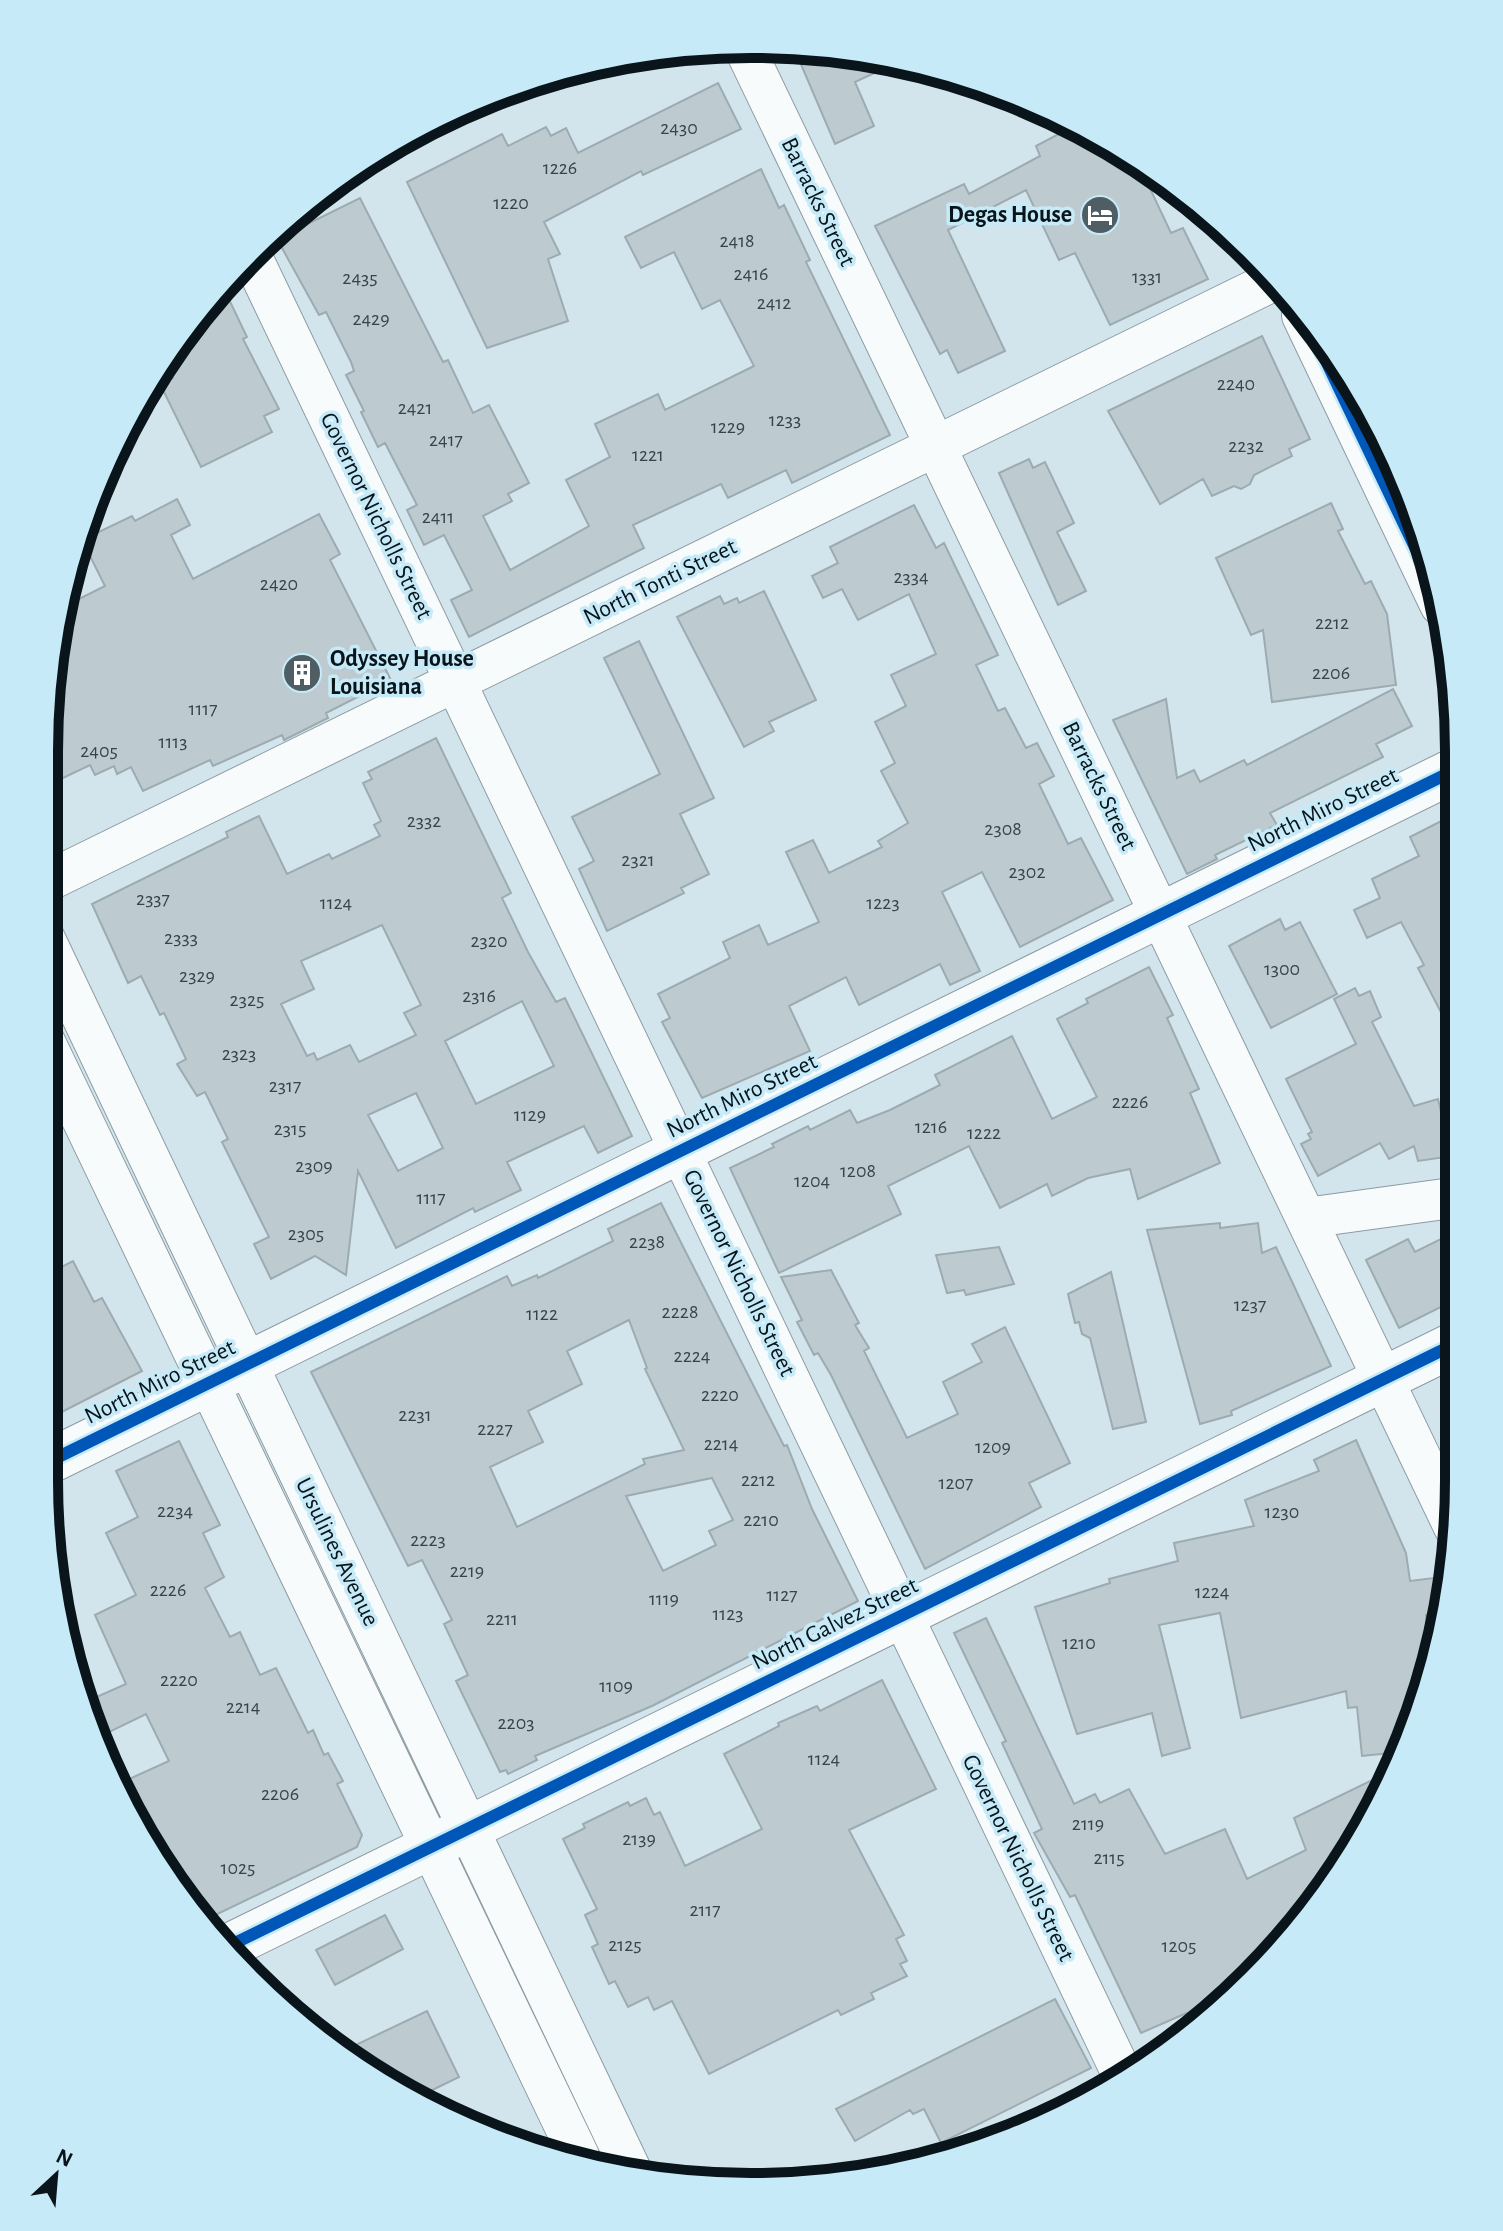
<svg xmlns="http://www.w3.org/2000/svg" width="1503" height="2231" font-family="'Alegreya Sans',sans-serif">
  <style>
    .building { fill: #bdcbd1; stroke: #9dabb1; stroke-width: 2; fill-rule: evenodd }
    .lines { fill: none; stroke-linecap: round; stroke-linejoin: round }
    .minor-casing { stroke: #8d9ba2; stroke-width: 42 }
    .tertiary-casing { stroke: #8d9ba2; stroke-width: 46 }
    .minor { stroke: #f8fbfc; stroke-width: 40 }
    .tertiary { stroke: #f8fbfc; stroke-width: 44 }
    .cycleway-casing { stroke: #c7eaf8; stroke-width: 17 }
    .cycleway { stroke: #0057b8; stroke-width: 12 }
    .labels { text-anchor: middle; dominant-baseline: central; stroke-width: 7; stroke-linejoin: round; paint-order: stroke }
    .number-label { font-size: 20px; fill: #38444a }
    .street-label { font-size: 24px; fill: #09151a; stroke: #c7eaf8 }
    .poi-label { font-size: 24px; font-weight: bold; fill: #09151a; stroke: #c7eaf8; text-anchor: end }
    .rim { fill: none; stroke: #09151a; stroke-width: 10 }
  </style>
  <rect width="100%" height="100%" fill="#d2e5ed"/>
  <path class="building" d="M794,48L900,61L855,82L874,126L835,144Z
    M718,83L741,129L643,175L641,171L544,222L560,254L548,259L568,321L487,348L407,182L502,134L508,146L546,127L551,136L566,128L578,153Z
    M1074,126L1136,159L1171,233L1183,228L1208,279L1110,325L1075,253L1059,260L1026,190L948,230L1005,351L958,373L947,350L940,354L875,226L964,184L969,194L1040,156L1036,146Z
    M761,169L779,208L784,205L810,260L806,262L890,435L792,483L786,470L728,498L721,484L633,525L644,548L469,637L451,600L472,590L444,535L424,545L407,510L417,505L385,443L378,447L361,412L364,411L346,375L354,371L351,362L326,312L319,315L277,239L360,198L443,362L448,360L473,413L489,405L529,483L508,494L512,501L483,516L510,570L589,526L566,480L610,457L595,424L658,394L665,410L754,366L720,300L702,309L674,252L641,268L625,237Z
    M224,289L247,337L243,339L279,409L264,416L272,432L201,467L160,384L173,378L168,367Z
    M1262,336L1310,439L1289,449L1292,456L1254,475L1250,484L1241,489L1234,486L1212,496L1203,479L1160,504L1108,411Z
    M1029,459L1033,468L1045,462L1074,523L1057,532L1086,591L1058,605L999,473Z
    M177,499L190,525L171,535L193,579L319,514L340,554L330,560L391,680L326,713L328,718L284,740L282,735L213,766L210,760L143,791L131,767L117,774L114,766L95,775L90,765L44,787L58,614L59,609L105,586L82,540L132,516L135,521Z
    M1331,503L1343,529L1338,531L1365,584L1371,581L1387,614L1396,685L1272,702L1263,630L1251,635L1216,558Z
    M914,505L936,548L944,543L998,655L976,665L998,711L1005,708L1026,748L1037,743L1054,776L1039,784L1068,844L1081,838L1113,900L1020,947L982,872L942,892L980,971L950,985L940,964L859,1005L846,977L789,1006L810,1051L702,1098L662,1022L670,1018L658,994L730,958L723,942L759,925L768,945L819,922L786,852L813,840L829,873L882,847L878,841L908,823L881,771L895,763L875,722L906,706L891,675L936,654L909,594L858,620L842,589L823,598L812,576L838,563L830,547Z
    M764,591L816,700L769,722L774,731L744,747L677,617L720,596L724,604L737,598L739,603Z
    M639,641L714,798L680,814L709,874L681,888L684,893L607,931L579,869L594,861L572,817L660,774L604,658Z
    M1393,689L1412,726L1376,744L1383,757L1270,813L1277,825L1215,855L1217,859L1187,874L1113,720L1166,699L1177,778L1194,770L1200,782L1244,760L1247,765Z
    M436,738L511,893L502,898L528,952L556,1002L565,998L632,1136L598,1153L584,1126L556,1139L507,1162L521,1190L475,1212L473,1208L396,1248L358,1171L346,1275L315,1256L271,1279L254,1244L269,1237L222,1142L228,1139L205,1092L197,1096L177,1064L186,1059L164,1013L160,1015L141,976L128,983L92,904L228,837L226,832L259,816L287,874L329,854L332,859L380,836L374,825L381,821L363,783L372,779L368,772ZM382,925L421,1005L404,1013L416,1035L359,1062L350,1045L317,1060L314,1053L307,1056L281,1004L314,989L301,961ZM522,1001L554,1066L476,1104L445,1041ZM416,1093L443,1148L398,1171L368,1115Z
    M1459,812V1047L1418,968L1424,965L1401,922L1367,938L1354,910L1380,898L1372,879L1419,856L1410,837Z
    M1280,919L1285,930L1300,922L1337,994L1271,1028L1229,946Z
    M1149,967L1173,1015L1167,1018L1199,1089L1190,1093L1220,1163L1138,1199L1130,1169L1088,1178L1052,1196L1047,1184L1000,1208L969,1146L888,1186L901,1214L779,1273L730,1168L774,1147L772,1144L808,1126L810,1130L850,1110L857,1123L890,1110L940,1085L935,1075L1012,1036L1052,1119L1097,1097L1057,1019L1088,1003L1086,999Z
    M1355,988L1359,996L1370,991L1381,1017L1372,1022L1414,1106L1438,1099L1442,1116L1459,1113V1150L1451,1151L1453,1156L1418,1161L1414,1146L1389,1159L1380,1143L1318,1176L1301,1144L1311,1139L1308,1134L1312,1132L1286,1079L1356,1044L1334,999Z
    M661,1203L784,1446L787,1445L812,1509L858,1601L652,1706L535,1756L537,1760L508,1774L506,1770L500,1772L456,1681L468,1675L444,1624L452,1620L422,1560L408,1566L311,1372L507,1276L512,1286L537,1275L538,1278L613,1241L608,1229ZM629,1320L647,1368L645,1369L684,1450L643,1459L645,1464L517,1527L490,1467L543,1442L528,1411L582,1384L567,1351ZM712,1478L733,1520L709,1531L716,1545L663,1571L626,1496Z
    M1220,1223V1228L1258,1223L1262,1253L1276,1247L1331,1366L1231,1411L1232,1415L1200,1424L1147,1230Z
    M1459,1230V1298L1399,1328L1366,1260L1408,1239L1415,1252Z
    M999,1247L1014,1284L966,1295L964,1290L947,1293L936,1255Z
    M73,1261L94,1302L102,1298L142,1371L44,1421V1276Z
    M831,1270L859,1323L855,1325L869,1348L864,1351L907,1438L958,1414L943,1382L982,1362L972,1344L1005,1327L1070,1463L1029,1483L1041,1507L925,1569L831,1375L818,1353L814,1355L797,1322L802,1320L781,1277Z
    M1111,1272L1146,1422L1113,1429L1090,1338L1082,1334L1079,1322L1075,1323L1068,1294Z
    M1356,1440L1406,1553L1410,1581L1442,1577L1446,1613L1426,1615L1431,1659L1400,1752L1362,1756L1357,1707L1348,1708L1346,1691L1241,1718L1220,1613L1159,1625L1190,1748L1162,1756L1152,1713L1077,1734L1035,1607L1110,1583L1109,1579L1178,1561L1174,1543L1254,1526L1245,1500L1319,1471L1314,1460Z
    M179,1441L220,1525L203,1533L224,1577L205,1588L230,1637L240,1632L260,1675L276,1668L308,1733L313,1730L324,1755L328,1753L343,1781L337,1784L362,1835L357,1847L207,1919L164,1873L130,1805L137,1801L127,1780L169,1761L146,1714L99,1737L83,1703L126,1684L95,1615L136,1595L106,1533L138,1517L116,1471Z
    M986,1618L1074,1804L1095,1794L1100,1803L1129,1789L1165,1854L1225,1829L1247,1879L1306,1850L1294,1818L1393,1770L1386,1793L1253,1978L1217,1995L1219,1999L1141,2033L1075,1895L1070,1897L1034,1833L1042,1829L1002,1743L1006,1741L954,1633Z
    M882,1680L936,1789L849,1830L904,1935L896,1939L907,1961L900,1964L907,1976L871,1993L874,1999L841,2015L838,2010L709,2074L672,2001L654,2010L648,1997L628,2007L615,1981L609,1984L592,1947L598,1944L585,1915L597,1909L563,1839L585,1828L583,1824L628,1802L630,1806L646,1798L654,1815L660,1812L685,1866L762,1829L724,1754L779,1726L778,1723L817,1706L820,1711Z
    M385,1915L403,1949L335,1985L316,1950Z
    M1055,1999L1091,2068L941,2143L924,2109L913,2114L910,2110L855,2141L836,2109Z
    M427,2011L459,2077L418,2097L341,2052Z"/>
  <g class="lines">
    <defs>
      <path id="minor" d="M743,45L1454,1527
        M250,253L1124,2078
        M44,883L1275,280
        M44,937L630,2168
        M44,1040L579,2156
        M1306,1218L1459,1197"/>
      <path id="tertiary" d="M1304,315L1442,604
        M44,1464L1459,768
        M231,1945L1459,1342"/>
    </defs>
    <use href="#minor" class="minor-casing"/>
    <use href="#tertiary" class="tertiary-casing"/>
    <use href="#minor" class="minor"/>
    <use href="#tertiary" class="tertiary"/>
    <defs>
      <path id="cycleway" d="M1304,315L1442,604
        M44,1464L1459,768
        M231,1945L1459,1342"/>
    </defs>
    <use href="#cycleway" class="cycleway-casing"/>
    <use href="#cycleway" class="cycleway"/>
  </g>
  <defs>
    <symbol id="hotel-disc" viewBox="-11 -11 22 22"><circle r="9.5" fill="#4f5e64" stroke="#c7eaf8"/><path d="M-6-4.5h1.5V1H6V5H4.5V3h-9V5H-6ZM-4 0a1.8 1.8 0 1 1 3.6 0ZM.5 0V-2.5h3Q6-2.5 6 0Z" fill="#fff"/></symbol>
    <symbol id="building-disc" viewBox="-11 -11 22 22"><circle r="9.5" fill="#4f5e64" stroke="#c7eaf8"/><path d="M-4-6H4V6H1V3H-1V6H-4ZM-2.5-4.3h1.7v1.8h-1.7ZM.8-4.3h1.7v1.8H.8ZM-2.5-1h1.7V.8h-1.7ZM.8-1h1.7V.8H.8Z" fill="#fff"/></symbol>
  </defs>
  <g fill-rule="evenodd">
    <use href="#hotel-disc" x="1078" y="193" width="44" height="44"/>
    <use href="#building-disc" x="280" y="651" width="44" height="44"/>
  </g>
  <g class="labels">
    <g class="number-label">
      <text x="679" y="128">2430</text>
      <text x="560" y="168">1226</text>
      <text x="511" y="203">1220</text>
      <text x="737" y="241">2418</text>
      <text x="751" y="274">2416</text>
      <text x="1147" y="277">1331</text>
      <text x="360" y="278">2435</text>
      <text x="774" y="303">2412</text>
      <text x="371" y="319">2429</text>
      <text x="1236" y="384">2240</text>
      <text x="415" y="408">2421</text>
      <text x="785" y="420">1233</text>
      <text x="728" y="427">1229</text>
      <text x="446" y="440">2417</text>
      <text x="1246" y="446">2232</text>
      <text x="648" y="455">1221</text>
      <text x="438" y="517">2411</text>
      <text x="911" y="577">2334</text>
      <text x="279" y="584">2420</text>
      <text x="1332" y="623">2212</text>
      <text x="1331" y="673">2206</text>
      <text x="203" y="709">1117</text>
      <text x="173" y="742">1113</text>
      <text x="99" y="751">2405</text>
      <text x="424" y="821">2332</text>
      <text x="1003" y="829">2308</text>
      <text x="638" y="860">2321</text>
      <text x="1027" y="872">2302</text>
      <text x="153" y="899">2337</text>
      <text x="336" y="903">1124</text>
      <text x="883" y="903">1223</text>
      <text x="181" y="938">2333</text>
      <text x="489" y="941">2320</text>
      <text x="1282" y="969">1300</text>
      <text x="197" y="976">2329</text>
      <text x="479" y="996">2316</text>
      <text x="247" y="1000">2325</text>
      <text x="239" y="1054">2323</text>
      <text x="285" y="1086">2317</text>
      <text x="1130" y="1102">2226</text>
      <text x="530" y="1115">1129</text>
      <text x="931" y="1127">1216</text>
      <text x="290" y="1129">2315</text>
      <text x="984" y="1133">1222</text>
      <text x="314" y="1166">2309</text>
      <text x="858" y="1171">1208</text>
      <text x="812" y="1181">1204</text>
      <text x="431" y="1198">1117</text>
      <text x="306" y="1234">2305</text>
      <text x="647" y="1242">2238</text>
      <text x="1250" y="1305">1237</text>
      <text x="680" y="1312">2228</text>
      <text x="542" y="1314">1122</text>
      <text x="692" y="1356">2224</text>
      <text x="720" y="1395">2220</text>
      <text x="415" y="1415">2231</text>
      <text x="495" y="1429">2227</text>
      <text x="721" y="1444">2214</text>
      <text x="993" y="1447">1209</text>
      <text x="758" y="1480">2212</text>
      <text x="956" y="1483">1207</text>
      <text x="175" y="1511">2234</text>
      <text x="1282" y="1512">1230</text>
      <text x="761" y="1520">2210</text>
      <text x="428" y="1540">2223</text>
      <text x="467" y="1571">2219</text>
      <text x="168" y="1590">2226</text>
      <text x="1212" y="1592">1224</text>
      <text x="782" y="1595">1127</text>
      <text x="664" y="1599">1119</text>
      <text x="728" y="1614">1123</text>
      <text x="502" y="1619">2211</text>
      <text x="1079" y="1643">1210</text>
      <text x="179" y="1680">2220</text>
      <text x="616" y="1686">1109</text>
      <text x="243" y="1707">2214</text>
      <text x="516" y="1723">2203</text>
      <text x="824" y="1759">1124</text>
      <text x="280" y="1794">2206</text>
      <text x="1088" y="1824">2119</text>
      <text x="639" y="1839">2139</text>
      <text x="1109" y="1858">2115</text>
      <text x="238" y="1868">1025</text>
      <text x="705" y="1910">2117</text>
      <text x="625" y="1945">2125</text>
      <text x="1179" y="1946">1205</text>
    </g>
    <g class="street-label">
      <text transform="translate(818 202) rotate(64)">Barracks Street</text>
      <text transform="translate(376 516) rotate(64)">Governor Nicholls Street</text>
      <text transform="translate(660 582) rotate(-26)">North Tonti Street</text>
      <text transform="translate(1099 786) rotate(64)">Barracks Street</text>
      <text transform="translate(1323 810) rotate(-26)">North Miro Street</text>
      <text transform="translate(742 1096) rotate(-26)">North Miro Street</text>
      <text transform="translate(739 1273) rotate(64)">Governor Nicholls Street</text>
      <text transform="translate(160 1382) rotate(-26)">North Miro Street</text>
      <text transform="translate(337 1552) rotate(64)">Ursulines Avenue</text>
      <text transform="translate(835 1624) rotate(-26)">North Galvez Street</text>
      <text transform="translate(1018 1858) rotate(64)">Governor Nicholls Street</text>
    </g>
    <g class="poi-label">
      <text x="1072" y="215">Degas House</text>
      <text x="330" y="659" text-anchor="start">Odyssey House<tspan x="330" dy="28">Louisiana</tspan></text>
    </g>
  </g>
  <path d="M0 0H1503V2231H0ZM751 58H752A693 693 0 0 1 1445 751V1480A693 693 0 0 1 752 2173H751A693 693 0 0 1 58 1480V751A693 693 0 0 1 751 58Z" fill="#c7eaf8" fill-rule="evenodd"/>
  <path class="rim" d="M751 58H752A693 693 0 0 1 1445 751V1480A693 693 0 0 1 752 2173H751A693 693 0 0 1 58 1480V751A693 693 0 0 1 751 58Z"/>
  <g transform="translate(56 2175) rotate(26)" stroke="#c7eaf8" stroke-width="6" paint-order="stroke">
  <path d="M0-6L14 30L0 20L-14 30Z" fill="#09151a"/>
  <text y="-12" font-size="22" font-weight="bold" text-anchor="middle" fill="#09151a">N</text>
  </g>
</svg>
